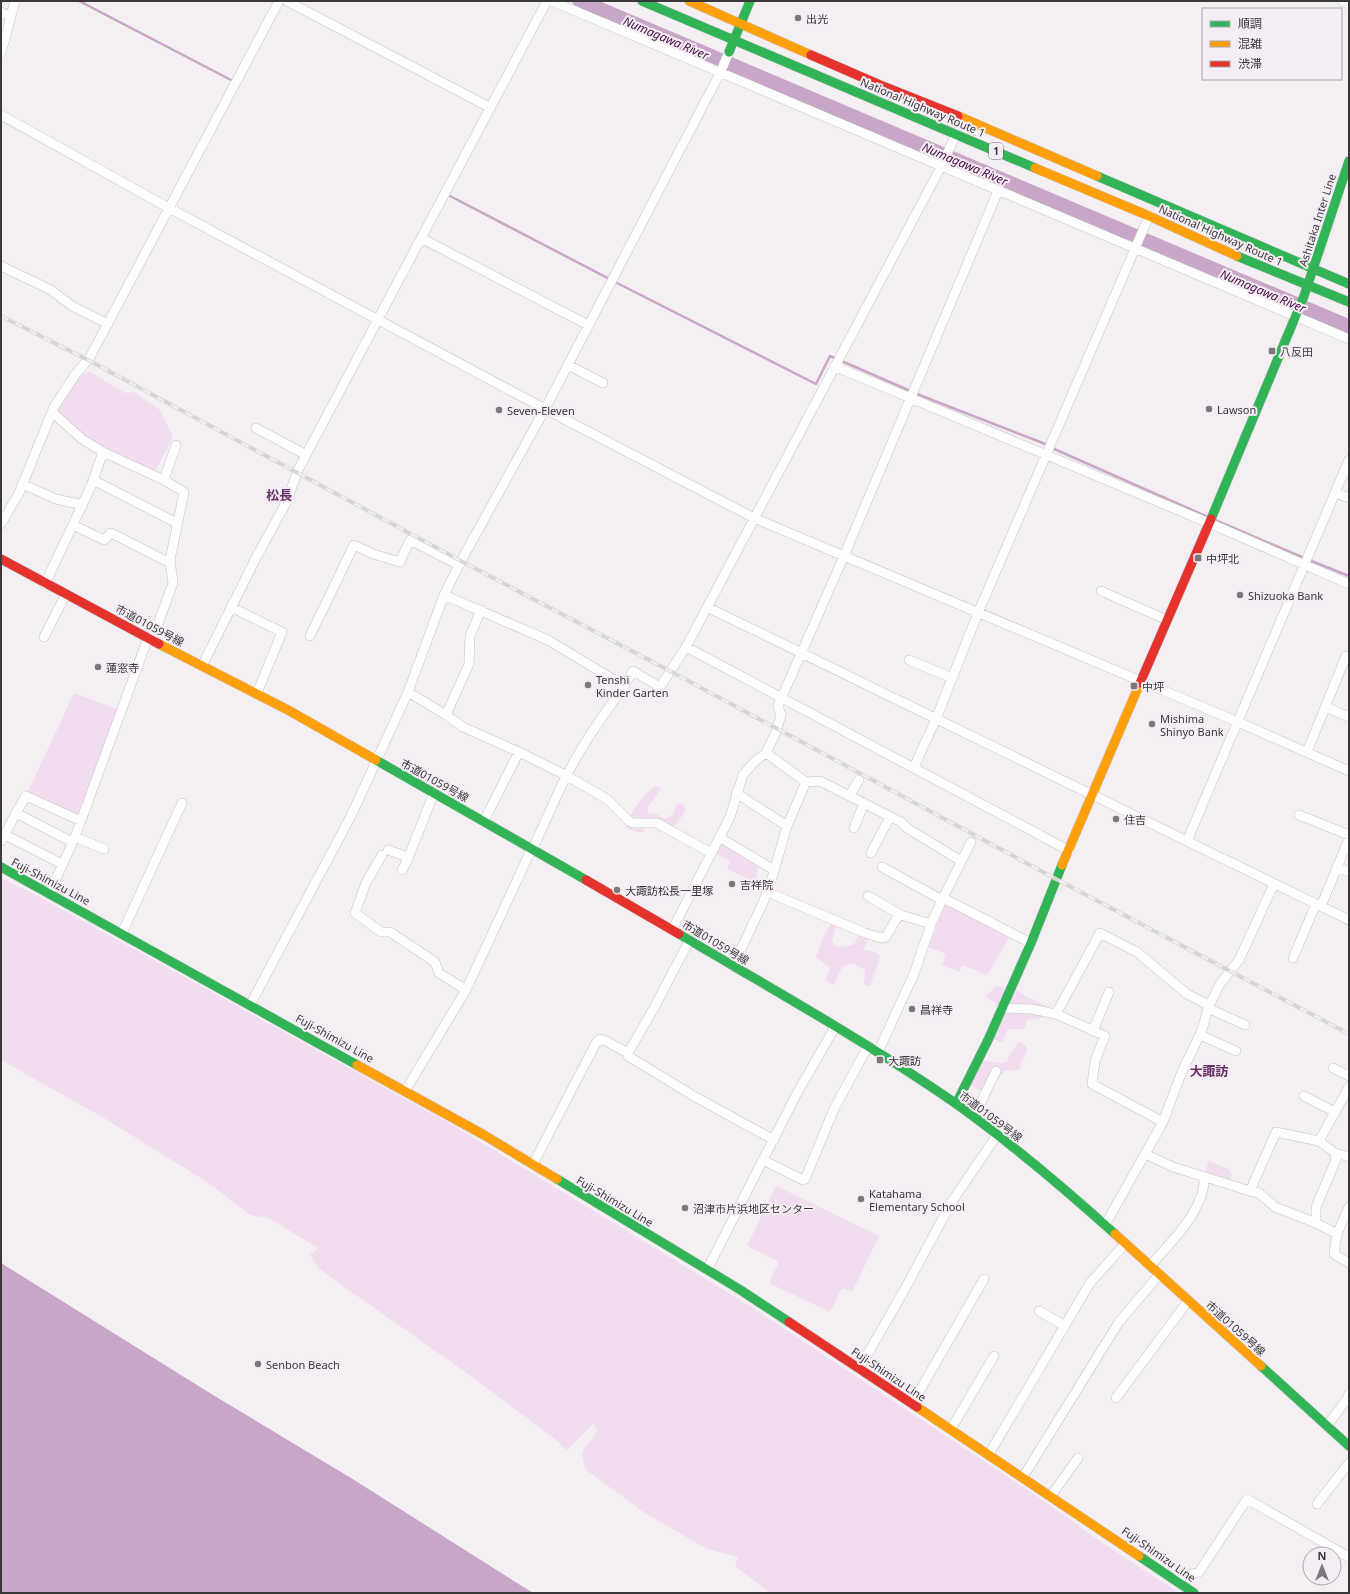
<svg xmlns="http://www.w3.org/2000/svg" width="1350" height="1594" font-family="'Noto Sans','Noto Sans JP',sans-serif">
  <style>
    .green { fill: #f1dcf0 }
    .water { fill: #c8a6c7 }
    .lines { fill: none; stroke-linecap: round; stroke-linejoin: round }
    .stream { stroke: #c8a6c7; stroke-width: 2.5 }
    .river { stroke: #c8a6c7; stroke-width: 15 }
    .street-casing { stroke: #c6c2c6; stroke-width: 10 }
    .fast-casing { stroke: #c6c2c6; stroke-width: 10 }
    .slow-casing { stroke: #c6c2c6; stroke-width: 10 }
    .jam-casing { stroke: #c6c2c6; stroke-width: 10 }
    .street { stroke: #fdfdfd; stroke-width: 9 }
    .fast { stroke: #30b455; stroke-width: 9 }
    .slow { stroke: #ff9f0a; stroke-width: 9 }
    .jam { stroke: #e5322d; stroke-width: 9 }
    .rail-casing { stroke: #d6d6d6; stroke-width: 4 }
    .rail { stroke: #f5edf4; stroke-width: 2.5; stroke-dasharray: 8; stroke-linecap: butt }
    .poi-dot { fill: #7b787b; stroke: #f5edf4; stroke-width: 1.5 }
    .labels { text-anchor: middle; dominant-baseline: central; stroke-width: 4; stroke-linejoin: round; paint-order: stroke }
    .shield { fill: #f5edf4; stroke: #736e72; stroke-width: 1 }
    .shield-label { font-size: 10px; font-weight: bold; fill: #3b383b }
    .poi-label { font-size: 11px; fill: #3b383b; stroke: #f5edf4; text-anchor: start }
    .street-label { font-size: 11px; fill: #3b383b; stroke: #f5edf4 }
    .water-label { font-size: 12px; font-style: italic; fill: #440a45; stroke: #f5edf4 }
    .quarter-label { font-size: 13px; font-weight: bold; fill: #633162; stroke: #f5edf4 }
  </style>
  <rect width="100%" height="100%" fill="#f3eff3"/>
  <path class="green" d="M88,371L125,393L134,392L160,410L173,437L155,471L102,446L84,435L56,410L76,379Z
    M74,693L119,710L77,817L27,794Z
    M656,786L661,789L648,807V814L654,813L666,819L673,815L677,803L684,804L685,812L673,828L648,824L643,832H637L626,828C630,812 642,795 656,786Z
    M719,840L759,864L755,882L727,869L730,861L714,853Z
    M1,878L43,899L456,1127L748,1305L1044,1501L1101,1542L1179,1593H770L735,1566L738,1557L705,1548L642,1511L585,1469L582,1452L598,1430L593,1424L567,1450L553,1437L464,1371L329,1276L317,1266L310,1255L318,1248L269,1218L250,1215L212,1185L104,1118L1,1060Z
    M946,903L1010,936L987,975L962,965L959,972L942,965L946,954L929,947L944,904Z
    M831,924L836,926L832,941L837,947C842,948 846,945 851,946L855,943L858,936L869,938L863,950L872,951L880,956L870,986L864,985L865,969L851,963L842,967L834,985L825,981L830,968L816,957L823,938Z
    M997,986L1015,989L1025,996L1046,1006V1013L1041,1018L1027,1020L1024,1029H1008L1002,1042L992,1039L1003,1008L985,996Z
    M1019,1041L1027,1047C1027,1056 1021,1058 1020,1069L1013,1071L1006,1070L993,1083L988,1095L969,1084L982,1061C991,1060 998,1065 1007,1062L1009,1056Z
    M1209,1161L1230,1170L1232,1177L1228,1182L1205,1172Z
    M776,1186L879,1236L852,1292L842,1288L830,1312L769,1283L779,1262L747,1246Z"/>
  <path class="water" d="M1,1263L213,1395L351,1478L533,1593H1Z"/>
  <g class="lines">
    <path class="stream" d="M79,1L233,81
      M448,195L623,286L816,384L830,356L922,396L1048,445
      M1052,448L1208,517
      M1215,520L1304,558
      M1309,560L1349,576"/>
    <path class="river" d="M580,1L1349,327"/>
    <defs>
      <path id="street" d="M287,1L491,108
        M552,1L1349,339
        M1342,1L1349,4
        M1,12L11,17
        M1,53L15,1
        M1,115L169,208L545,409L754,518L1238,722L1349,771
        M421,238L588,325
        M1,266L51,290L72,306L108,324
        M568,365L603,383
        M834,366L1209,523L1349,584
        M256,428L306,455
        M103,452L164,480L184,492L170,560L173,583L152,640
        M93,480L177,523
        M164,480L176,445
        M22,484L56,499L83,505
        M1335,493L1349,498
        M1,524L19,493L54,407L75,375L90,357L279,1
        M73,525L104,540L111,533L170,563
        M45,584L91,486L103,452L82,439L52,412
        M1101,591L1167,620
        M444,595L548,640L624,686
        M231,607L282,632L257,693
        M707,607L1349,920
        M310,636L354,545L373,554L400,562L410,540L459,565
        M44,637L66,594
        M686,647L1070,851
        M909,660L952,678
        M202,666L257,556L287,501L298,470L547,1
        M408,692L446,715L469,664L470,636L481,610
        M1326,707L1349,717
        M446,715L463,727L519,752L567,776L607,799L629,821L633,823H657L711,853
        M1307,752L1346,656
        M914,767L936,719L978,613L1149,216
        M806,782L820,781L901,822L907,828L961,861
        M736,793L787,826
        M849,796L859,780
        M16,813L26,796L81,821
        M1299,815L1349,835
        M484,821L519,752
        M854,828L864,803
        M5,835L62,864
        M75,837L104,849
        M719,837L774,870
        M1,841L16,813L72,842
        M1187,841L1349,460
        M388,850L408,857
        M871,853L890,817
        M382,855L366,883L355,913L381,932H390L435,962L439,973L466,990
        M882,867L942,900
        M1337,867L1349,872
        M402,870L407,861L434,793
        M48,892L52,888L75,837L148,638
        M767,892L865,933L881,938L886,937L896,919L901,915
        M868,896L901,915L931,924
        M943,898L1031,943
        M1321,906L1349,839
        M672,930L730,817L743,775L754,762L766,753L776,732L781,715L778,706L844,556L998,191
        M122,933L182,803
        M1293,958L1316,904
        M733,966L763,903L772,878L787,826L806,782L766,753
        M250,1005L351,816L408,692L444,595L461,561L545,409L721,71L729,52
        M1001,1008L1031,1009L1056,1014
        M1208,1008L1245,1025
        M1093,1031L1109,992
        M1200,1035L1236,1051
        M878,1052L914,974L931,924L943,898L971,842
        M628,1053V1056L692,1095L774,1140
        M1333,1068L1349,1076
        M405,1091L466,990L532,848L535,844C551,809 566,772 587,740C602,716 619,695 633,671L660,687L686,647L943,163L956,134
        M1304,1096L1335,1112
        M974,1117L996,1071
        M1163,1122L1092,1084L1095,1061L1105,1036L1056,1014L1100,933L1137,952L1187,994L1210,1006
        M1319,1141L1276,1132L1250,1191L1259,1193L1275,1207L1316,1223L1337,1234
        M1335,1153L1349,1157
        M1145,1154L1173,1167L1250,1191
        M763,1160L803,1180L805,1179L834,1109L868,1046
        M533,1164L596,1043L600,1039L606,1041L628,1053L654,1008L689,941
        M1349,1207L1337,1234L1334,1254L1349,1263
        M1316,1223V1207L1336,1160L1335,1153L1319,1141L1349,1087
        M1105,1225L1163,1122L1181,1074L1202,1030L1208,1008L1220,984L1239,960L1274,884
        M1150,1266C1170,1243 1206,1209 1204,1177
        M707,1270L796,1095L835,1027
        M1039,1311L1065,1326
        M859,1369L906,1287L951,1203L997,1135
        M1116,1398L1188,1301
        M912,1404L984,1279
        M1327,1426L1347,1399L1349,1394
        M951,1429L994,1356
        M989,1454L1090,1283L1125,1244
        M1023,1477L1119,1322L1159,1275
        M1051,1496L1078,1458
        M1317,1504L1349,1463
        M1174,1579L1199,1572L1247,1499L1349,1557"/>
      <path id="fast" d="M642,1L1035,168
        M729,52L750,1
        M1097,176L1349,284
        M1237,256L1349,302
        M1211,519L1304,296L1349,161
        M376,760L586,880
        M1,867L357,1065
        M679,934C772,989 867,1042 955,1103C1011,1143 1064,1188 1115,1234
        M956,1104L988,1040L1031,943L1062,865
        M557,1179L739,1289L789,1322
        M1261,1366L1349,1446
        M1139,1556L1194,1593"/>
      <path id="slow" d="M689,1L811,55
        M958,116L1097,176
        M1035,168L1149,216L1237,256
        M159,644L288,710L376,760
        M1062,865L1140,683
        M357,1065L484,1135L557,1179
        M1115,1234L1261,1366
        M917,1407L1139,1556"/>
      <path id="jam" d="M811,55L880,85L958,116
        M1,559L159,644
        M1140,683L1211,519
        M586,880L679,934
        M789,1322L917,1407"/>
    </defs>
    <use href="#street" class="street-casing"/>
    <use href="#fast" class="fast-casing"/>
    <use href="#slow" class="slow-casing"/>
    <use href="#jam" class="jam-casing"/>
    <use href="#street" class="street"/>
    <use href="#fast" class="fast"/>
    <use href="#slow" class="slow"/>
    <use href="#jam" class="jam"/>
    <defs>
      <path id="rail" d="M1,316L88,360L461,561L670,671L1056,879L1349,1034"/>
    </defs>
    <use href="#rail" class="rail-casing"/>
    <use href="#rail" class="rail"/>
  </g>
  <g class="poi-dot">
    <circle cx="798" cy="18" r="4"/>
    <rect x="1268" y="347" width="8" height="8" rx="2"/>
    <circle cx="1209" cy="409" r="4"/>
    <circle cx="499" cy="410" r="4"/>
    <rect x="1194" y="554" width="8" height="8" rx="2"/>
    <circle cx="1240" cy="595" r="4"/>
    <circle cx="98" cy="667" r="4"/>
    <circle cx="588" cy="685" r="4"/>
    <rect x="1130" y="682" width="8" height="8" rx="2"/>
    <circle cx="1152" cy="724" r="4"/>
    <circle cx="1116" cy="819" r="4"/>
    <circle cx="732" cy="884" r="4"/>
    <circle cx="617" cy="890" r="4"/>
    <circle cx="912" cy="1009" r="4"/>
    <rect x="876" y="1056" width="8" height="8" rx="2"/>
    <circle cx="861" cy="1199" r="4"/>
    <circle cx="685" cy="1208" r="4"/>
    <circle cx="258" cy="1364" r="4"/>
  </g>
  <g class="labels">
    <rect class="shield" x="989" y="143" width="14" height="16" rx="3"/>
    <g class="shield-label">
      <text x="996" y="151">1</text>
    </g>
    <g class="poi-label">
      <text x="806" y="18">出光</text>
      <text x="1280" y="351">八反田</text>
      <text x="1217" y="409">Lawson</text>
      <text x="507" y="410">Seven-Eleven</text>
      <text x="1206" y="558">中坪北</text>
      <text x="1248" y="595">Shizuoka Bank</text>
      <text x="106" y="667">蓮窓寺</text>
      <text x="596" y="679">Tenshi<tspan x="596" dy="13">Kinder Garten</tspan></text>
      <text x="1142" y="686">中坪</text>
      <text x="1160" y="718">Mishima<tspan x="1160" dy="13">Shinyo Bank</tspan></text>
      <text x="1124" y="819">住吉</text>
      <text x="740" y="884">吉祥院</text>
      <text x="625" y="890">大諏訪松長一里塚</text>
      <text x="920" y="1009">昌祥寺</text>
      <text x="888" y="1060">大諏訪</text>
      <text x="869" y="1193">Katahama<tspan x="869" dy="13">Elementary School</tspan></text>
      <text x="693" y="1208">沼津市片浜地区センター</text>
      <text x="266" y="1364">Senbon Beach</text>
    </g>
    <g class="street-label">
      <text transform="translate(923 107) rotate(23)">National Highway Route 1</text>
      <text transform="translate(1317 220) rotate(-72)">Ashitaka Inter Line</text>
      <text transform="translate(1221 235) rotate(24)">National Highway Route 1</text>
      <text transform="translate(150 625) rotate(28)">市道01059号線</text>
      <text transform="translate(435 780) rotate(29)">市道01059号線</text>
      <text transform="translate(51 881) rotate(28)">Fuji-Shimizu Line</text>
      <text transform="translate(716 942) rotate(31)">市道01059号線</text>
      <text transform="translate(335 1038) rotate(29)">Fuji-Shimizu Line</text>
      <text transform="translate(991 1116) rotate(37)">市道01059号線</text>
      <text transform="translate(615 1201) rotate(31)">Fuji-Shimizu Line</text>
      <text transform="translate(1236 1328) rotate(42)">市道01059号線</text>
      <text transform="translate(889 1374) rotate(34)">Fuji-Shimizu Line</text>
      <text transform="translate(1159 1554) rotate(35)">Fuji-Shimizu Line</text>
    </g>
    <g class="water-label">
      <text transform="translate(666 38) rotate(23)">Numagawa River</text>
      <text transform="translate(965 164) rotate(23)">Numagawa River</text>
      <text transform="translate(1263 291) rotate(23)">Numagawa River</text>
    </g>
    <g class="quarter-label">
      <text x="279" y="495">松長</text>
      <text x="1209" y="1071">大諏訪</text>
    </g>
  </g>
  <rect width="1350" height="1594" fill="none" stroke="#3b383b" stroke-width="4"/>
  <rect x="1202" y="8" width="140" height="72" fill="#f5edf4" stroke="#aba5aa"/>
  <rect x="1210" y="21" width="20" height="6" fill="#30b455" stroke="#aba5aa"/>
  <text x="1238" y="28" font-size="12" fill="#3b383b">順調</text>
  <rect x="1210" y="41" width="20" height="6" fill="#ff9f0a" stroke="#aba5aa"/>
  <text x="1238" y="48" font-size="12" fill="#3b383b">混雑</text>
  <rect x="1210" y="61" width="20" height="6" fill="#e5322d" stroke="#aba5aa"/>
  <text x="1238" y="68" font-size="12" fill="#3b383b">渋滞</text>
  <g transform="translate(1322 1566)"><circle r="19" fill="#f5edf4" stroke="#aba5aa"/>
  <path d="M0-3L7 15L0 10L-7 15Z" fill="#7b787b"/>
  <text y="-6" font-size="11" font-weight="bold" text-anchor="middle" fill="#3b383b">N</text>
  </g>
</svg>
